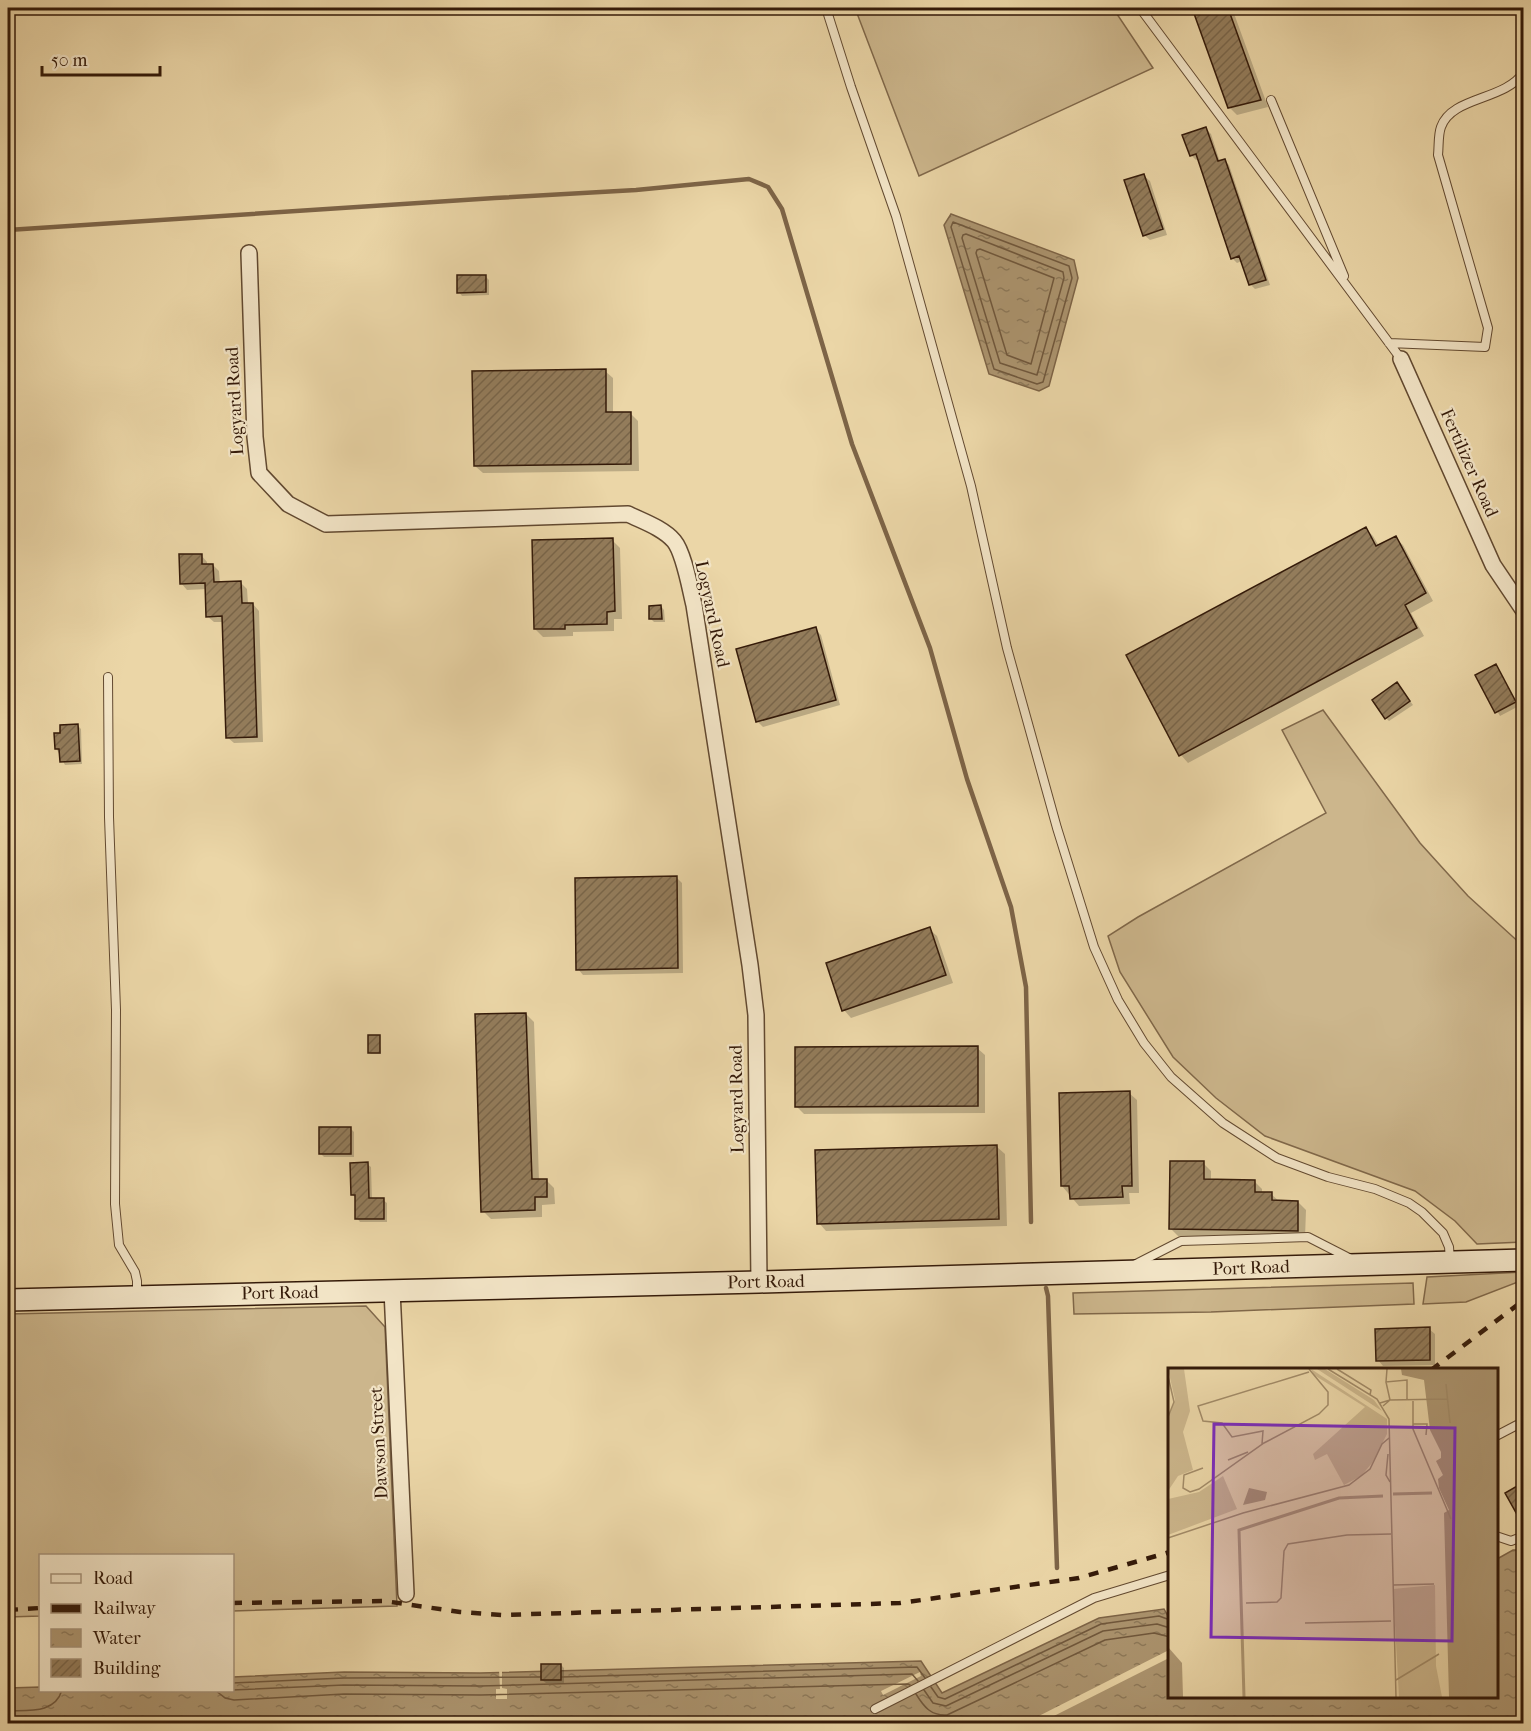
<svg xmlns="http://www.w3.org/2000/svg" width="1531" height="1731" font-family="'IM FELL French Canon',serif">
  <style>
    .grass { fill: #ccb68c; stroke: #80684a; stroke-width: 1.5 }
    .water { fill: url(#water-ripples); stroke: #7d6447; stroke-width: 1.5 }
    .pier { fill: #ebd6a7 }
    .shadow { fill: #0003 }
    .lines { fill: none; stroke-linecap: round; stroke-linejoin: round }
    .shore { stroke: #70583d; stroke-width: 1.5 }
    .stream { stroke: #7d6447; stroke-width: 4.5 }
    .building { fill: url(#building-hatch); stroke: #341a09; stroke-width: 1.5 }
    .lane-casing { stroke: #624930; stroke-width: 10 }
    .street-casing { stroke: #624930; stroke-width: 18 }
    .secondary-casing { stroke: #341a09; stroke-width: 24 }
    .lane { stroke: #f2e4c6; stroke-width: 8 }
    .street { stroke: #f2e4c6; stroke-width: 15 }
    .secondary { stroke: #f2e4c6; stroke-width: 21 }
    .rail { stroke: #341a09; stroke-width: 4.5; stroke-dasharray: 10 10; stroke-linecap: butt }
    .labels { text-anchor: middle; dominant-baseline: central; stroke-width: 4.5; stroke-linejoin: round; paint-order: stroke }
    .street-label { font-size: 18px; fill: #341a09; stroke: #f2e4c6 }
    .inset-river { fill: none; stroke: #ad9671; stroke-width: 3 }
    .inset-road { fill: none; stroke: #a28b68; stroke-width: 1.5 }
    .view { fill: #7b2cbf; fill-opacity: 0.15; stroke: #7b2cbf; stroke-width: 3 }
    .inset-edge { fill: none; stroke: #341a09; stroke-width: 3 }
  </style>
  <defs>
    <pattern id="water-ripples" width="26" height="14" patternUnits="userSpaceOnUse" patternTransform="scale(1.5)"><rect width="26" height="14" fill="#ad9671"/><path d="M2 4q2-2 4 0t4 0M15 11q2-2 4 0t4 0" fill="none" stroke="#8e7a5b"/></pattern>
    <pattern id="building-hatch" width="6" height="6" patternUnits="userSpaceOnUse" patternTransform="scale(1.5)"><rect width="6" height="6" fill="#937c5b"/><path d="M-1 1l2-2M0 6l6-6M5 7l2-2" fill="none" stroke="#796549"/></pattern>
  </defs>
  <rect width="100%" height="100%" fill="#ebd6a7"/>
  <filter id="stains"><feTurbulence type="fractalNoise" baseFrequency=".00333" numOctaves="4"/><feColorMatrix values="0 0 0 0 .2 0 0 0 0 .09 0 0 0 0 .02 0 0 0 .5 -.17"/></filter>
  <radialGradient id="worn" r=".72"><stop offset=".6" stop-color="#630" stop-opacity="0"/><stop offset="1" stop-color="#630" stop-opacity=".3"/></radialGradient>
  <path class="grass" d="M855,8H1113L1153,68L919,176Z
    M1323,710L1420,843L1468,896L1523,946V1242L1477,1244L1455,1221L1415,1191L1265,1136L1216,1098L1173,1057L1120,972L1108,936L1138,917L1326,813L1282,730Z
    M1523,1272L1518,1282L1466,1302L1423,1304L1427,1277Z
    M1413,1283L1414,1304L1211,1312L1074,1314L1073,1293Z
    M366,1306L385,1327L397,1606L233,1611L232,1556H40V1616L8,1617V1314Z"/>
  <path class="water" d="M951,214L1074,260L1078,278L1049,386L1039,391L989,374L944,225Z
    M1513,1550H1523V1723L8,1724V1688L40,1687V1690H232L233,1677L344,1672L480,1673L921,1661L942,1693L1099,1618L1164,1609L1169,1618L1170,1696H1496L1497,1559Z"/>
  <path class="pier" d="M1169,1650V1658L1040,1723H1025Z
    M499,1669H502V1688L507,1689V1699H496V1689H500Z
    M920,1672L921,1676L883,1695L881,1691Z"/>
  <path class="shadow" d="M1194,8H1232L1268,107L1237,115L1229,107Z
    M1206,129L1211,134L1220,162L1224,160L1229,165L1270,285L1255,289L1250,284L1242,261L1237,263L1232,258L1199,159L1196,160L1191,155Z
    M1144,176L1150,181L1167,235L1150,240L1144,235Z
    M485,276L489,280V295L462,296L459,292Z
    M605,371L613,378V413H630L638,421L639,471L483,473L475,466Z
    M1365,528L1373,536L1379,546L1395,538L1403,545L1433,601L1411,613L1424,636L1188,763L1181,755Z
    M612,540L620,548L622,619H614V631L573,632V636L543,637L535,629Z
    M201,555L207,562V565H213L219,571L220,584L241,583L247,589L248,604H253L259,611L263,742L234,743L227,737L224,622H214L207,616V589L187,590L181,583Z
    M661,606L664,610L665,622H654L650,618Z
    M815,629L821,635L840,705L763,727L757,721Z
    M1496,666L1519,706L1500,716L1477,676Z
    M1400,687L1413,705L1389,721L1386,718Z
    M78,726L81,729L82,764L65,765L56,748Z
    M676,877L682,883L683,973L583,975L578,969Z
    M929,929L937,936L953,983L851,1018L844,1010Z
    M526,1014L534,1022L539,1181L546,1180L554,1188L555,1204L542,1205V1217L491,1219L483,1211Z
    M379,1036L381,1054H371L370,1053Z
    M977,1048L985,1055V1113L804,1114L796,1106Z
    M1129,1093L1137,1100L1139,1193H1129L1130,1204L1079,1206L1062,1186Z
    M350,1128L354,1132V1157H324L320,1153Z
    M997,1147L1005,1154L1007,1226L826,1231L819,1223Z
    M1203,1163L1211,1171V1180L1254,1181L1262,1189V1194H1271L1280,1202H1298L1306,1210L1305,1238L1178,1236L1170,1228Z
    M367,1164L371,1167L372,1200H383L387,1203V1222H360L357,1218L356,1199L353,1195Z
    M1429,1329L1435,1334V1365L1383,1366L1378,1360Z
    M561,1665L564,1668V1683H546L542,1680Z"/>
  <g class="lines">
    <path class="shore" d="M953,222L1069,266L1072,278L1043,382L1037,384L994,369L951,227Z
      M966,234L1063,272L1064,278L1037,375L1000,363L962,238L963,235Z
      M980,249L1054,278L1031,364L1007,355L976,253L977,250Z
      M562,1677L917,1667L925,1678
      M232,1683L344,1678L540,1677
      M931,1687L938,1697L945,1699L1101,1624L1159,1616L1170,1620
      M215,1690L225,1698L234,1700L344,1694L481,1695L908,1684L910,1685
      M232,1690L344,1685L480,1686L912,1674L918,1681
      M924,1690L933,1703L946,1706L1103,1631L1157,1624L1170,1628
      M916,1694C924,1707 931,1716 947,1715L1105,1640L1154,1633L1170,1637
      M8,1711C28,1710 55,1714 62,1690"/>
    <path class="stream" d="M8,230L495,198L636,190L749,179L768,187L782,209L852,444L930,648L967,779L1011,907L1026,987L1031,1222
      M1046,1288L1048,1296L1057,1568"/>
  </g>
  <path class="building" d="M1192,8H1228L1261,100L1228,108Z
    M1206,127L1218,161L1225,159L1266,280L1249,285L1239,256L1231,259L1196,154L1190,156L1182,135Z
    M1144,174L1163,229L1143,236L1124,180Z
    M457,275H486V292L457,293Z
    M606,369V412H631V464L474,466L472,371Z
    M1366,527L1376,546L1396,536L1426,593L1405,605L1417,628L1179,756L1126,655Z
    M613,538L615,611L607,612V624L565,625V629H534L532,540Z
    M179,554H202V564H213L214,582L241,581L242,603H253L257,737L226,738L222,616L206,617L205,583L180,584Z
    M661,605L662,619H649V606Z
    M816,627L836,700L756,722L736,649Z
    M1496,664L1516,702L1495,713L1475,675Z
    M1397,682L1410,701L1385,719L1372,700Z
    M78,724L80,761L60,762L59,749H55L54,733H60V725Z
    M677,876L678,968L576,970L575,878Z
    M930,927L946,975L842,1011L826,963Z
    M526,1013L532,1179H547V1197H535V1210L481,1212L475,1014Z
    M368,1035H380V1053H368Z
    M978,1046V1106L795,1107V1047Z
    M1130,1091L1132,1186H1122L1123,1197L1070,1199L1069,1186H1061L1059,1093Z
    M319,1127H351V1154H319Z
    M997,1145L999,1219L817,1224L815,1150Z
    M1170,1161H1204V1179L1255,1180V1192H1272V1200L1298,1201V1231L1169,1229Z
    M368,1162L369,1198H384V1219H355V1195H351L350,1163Z
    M1430,1327V1360L1376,1361L1375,1329Z
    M1524,1482V1527L1505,1493Z
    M541,1664H561V1680H541Z"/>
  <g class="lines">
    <defs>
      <path id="lane" d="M826,8L851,87L896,216L971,486L1007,648L1057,828L1094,947L1118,1000L1144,1043L1171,1077L1223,1123L1277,1158L1328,1177L1375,1189L1409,1203L1422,1212L1443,1233L1449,1247L1450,1260
        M1140,8L1401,359
        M1271,100L1344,276
        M1389,343L1485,347L1488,328L1438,155C1439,146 1438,135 1441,127C1452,96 1505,101 1524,72
        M108,677L109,817L116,1010L115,1204L119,1245L135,1272L137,1281V1295
        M1134,1265L1181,1241L1308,1237L1351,1259
        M1496,1436L1517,1425H1524
        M1496,1536L1511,1541L1524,1536
        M875,1709L1094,1598L1170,1575"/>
      <path id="street" d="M249,253L255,437L259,473L288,504L326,524L628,514C642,521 663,528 674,541C684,553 690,589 694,605L750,965L756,1015L759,1282
        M1401,359L1493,565L1524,611
        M392,1290L406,1594"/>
      <path id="secondary" d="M8,1300L759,1282L1524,1260"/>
    </defs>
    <use href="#lane" class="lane-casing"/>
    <use href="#street" class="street-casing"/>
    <use href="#secondary" class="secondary-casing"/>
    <use href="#lane" class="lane"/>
    <use href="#street" class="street"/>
    <use href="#secondary" class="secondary"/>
    <path class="rail" d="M1431,1370L1524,1300
      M232,1603L384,1601L460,1612L502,1615L900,1603L1079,1578L1170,1552
      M8,1610L40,1608"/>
  </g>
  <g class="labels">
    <g class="street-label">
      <text transform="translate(235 401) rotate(-93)">Logyard Road</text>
      <text transform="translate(1469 463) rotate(66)">Fertilizer Road</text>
      <text transform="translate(712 614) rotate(78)">Logyard Road</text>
      <text transform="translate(737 1099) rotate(-91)">Logyard Road</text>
      <text transform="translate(1251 1268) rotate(-2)">Port Road</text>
      <text transform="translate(766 1282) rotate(-1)">Port Road</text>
      <text transform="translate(280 1293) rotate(-1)">Port Road</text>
      <text transform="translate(379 1443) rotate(-93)">Dawson Street</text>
    </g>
  </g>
  <g transform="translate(1168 1368)">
    <rect width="330" height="330" fill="#ebd6a7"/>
    <path d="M0,1H16L22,43L15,64L25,102L10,108L0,123V50L7,32ZM143,1L219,51V66L204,95L193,108L176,117L159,86L147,92L145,86L197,39L146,7ZM149,1H157L206,32L214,43ZM55,108L69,141L0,167V131L31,124ZM267,217L268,298L274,329H231L225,221Z" fill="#ccb68c"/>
    <path d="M233,1H330V329H281L276,145L281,142L271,120L270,111L275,107L268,93L273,90V84L262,62L256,12L234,7ZM81,120L99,124L97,132L75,137ZM0,279L14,295L15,329H0Z" fill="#ad9671"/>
    <path class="inset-river" d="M225,126L264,125M76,329L71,162L171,130L215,128"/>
    <path class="inset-road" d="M160,1L209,31L221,51L228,329M169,1L203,22L202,27M219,1L218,14L239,12V32M0,8L6,34L0,49M218,14L222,32L280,31M278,16L282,55M245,33V61L283,151M212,35L222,32L215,38M245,56H259L258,67M94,76L95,63L64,69L54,55L35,53L30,38L141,4M220,86L218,107L222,114M60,92L80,84M35,100L16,107L15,120L22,124L31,121L96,75L151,46L160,37V24L141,1M0,170L75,145L181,117L202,101L214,76L221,70M225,217L266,216M78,235L109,234L113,230L116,183L120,176L179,167L223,166M137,255L223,253M228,312L271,286"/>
    <path class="view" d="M46,56L287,60L284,273L43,269Z"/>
    <rect width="330" height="330" class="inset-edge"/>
  </g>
  <rect width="1531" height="1731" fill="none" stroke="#ebd6a7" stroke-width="30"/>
  <rect x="9" y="9" width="1513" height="1713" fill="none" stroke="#341a09" stroke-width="3"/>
  <rect x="15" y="15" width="1501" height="1701" fill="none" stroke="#341a09" stroke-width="1.5"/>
  <rect x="39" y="1554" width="195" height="138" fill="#f2e4c6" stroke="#a6937a" stroke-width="1.5"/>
  <rect x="51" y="1574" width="30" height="9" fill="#f2e4c6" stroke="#a6937a" stroke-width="1.5"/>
  <text x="93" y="1584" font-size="18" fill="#341a09">Road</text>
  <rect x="51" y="1604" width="30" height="9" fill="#341a09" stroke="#a6937a" stroke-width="1.5"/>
  <text x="93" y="1614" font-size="18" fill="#341a09">Railway</text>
  <rect x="51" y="1629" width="30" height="18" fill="url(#water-ripples)" stroke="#a6937a" stroke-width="1.5"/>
  <text x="93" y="1644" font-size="18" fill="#341a09">Water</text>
  <rect x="51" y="1659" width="30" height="18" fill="url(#building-hatch)" stroke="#a6937a" stroke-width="1.5"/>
  <text x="93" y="1674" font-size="18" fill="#341a09">Building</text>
  <path d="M42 66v9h118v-9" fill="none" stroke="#341a09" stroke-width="3"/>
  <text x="51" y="66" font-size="18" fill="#341a09" stroke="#f2e4c6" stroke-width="4.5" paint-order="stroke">50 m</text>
  <rect width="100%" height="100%" filter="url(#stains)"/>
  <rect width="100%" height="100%" fill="url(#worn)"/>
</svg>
